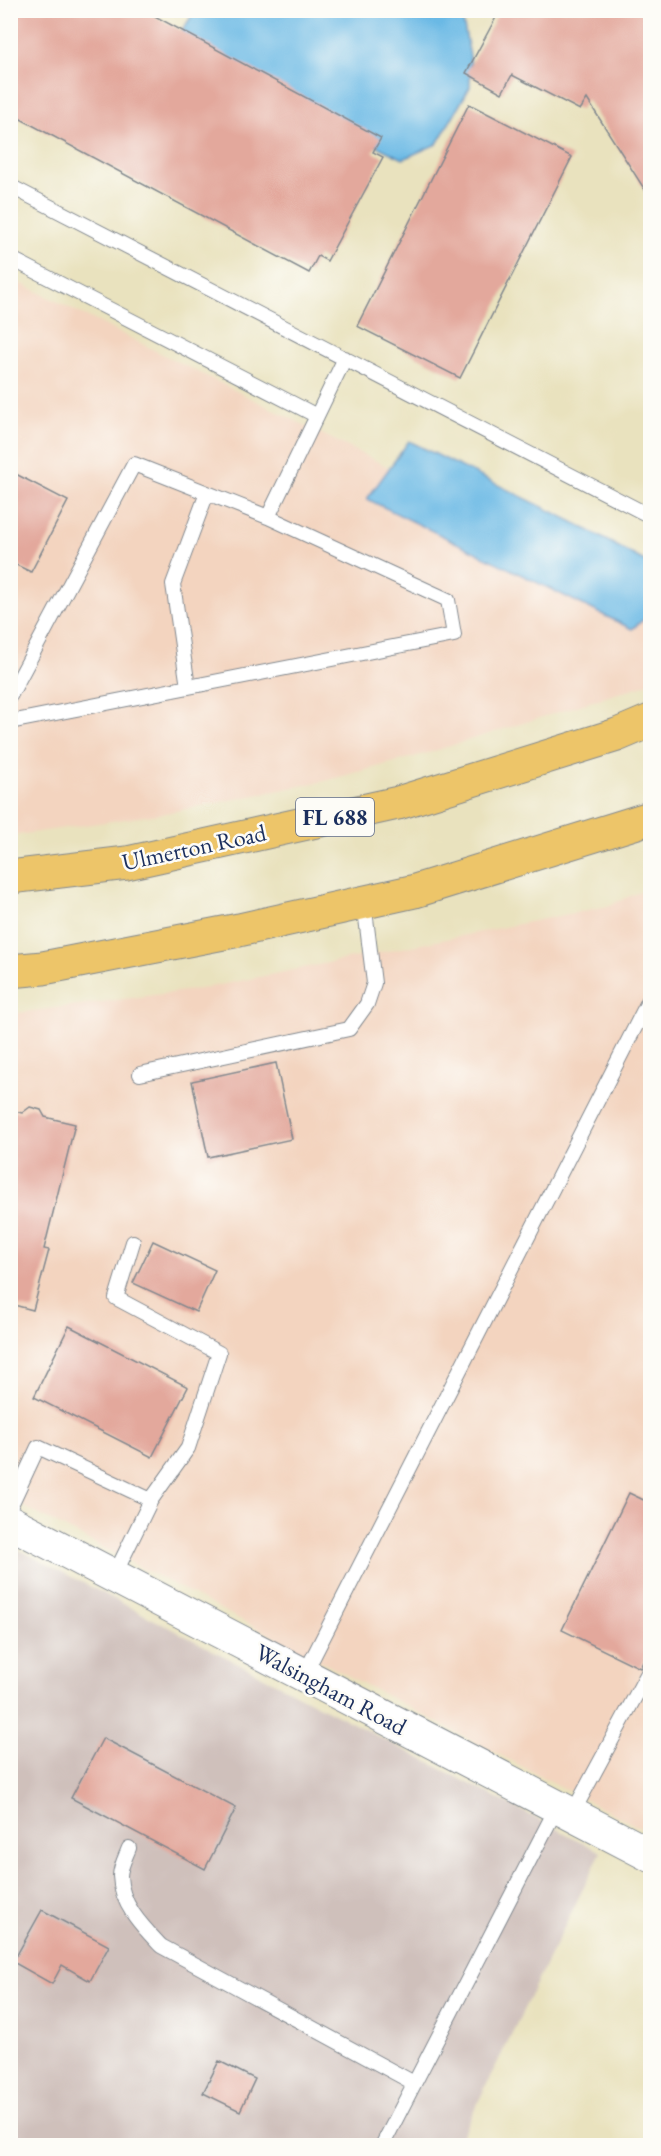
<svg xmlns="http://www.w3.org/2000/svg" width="661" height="2156" font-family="'EB Garamond',serif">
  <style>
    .built { fill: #f3d4bf }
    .industrial { fill: #cfc0bb }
    .water { fill: #6ab9e5; stroke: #4274a2; stroke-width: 1.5 }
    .building { fill: #e3a89c }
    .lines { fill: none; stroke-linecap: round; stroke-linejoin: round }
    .service-casing { stroke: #82888e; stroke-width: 16 }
    .tertiary-casing { stroke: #82888e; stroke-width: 35 }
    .primary-casing { stroke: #82888e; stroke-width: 35 }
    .service { stroke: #fff; stroke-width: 14 }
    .tertiary { stroke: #fff; stroke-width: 33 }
    .primary { stroke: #edc569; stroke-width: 33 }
    .labels { text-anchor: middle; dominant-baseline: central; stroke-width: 5; stroke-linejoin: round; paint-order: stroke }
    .shield { fill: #fdfcf7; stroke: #5f6c8c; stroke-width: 1.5 }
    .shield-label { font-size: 22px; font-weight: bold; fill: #1b2f5e }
    .street-label { font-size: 24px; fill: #1b2f5e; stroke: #fdfcf7 }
  </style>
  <rect width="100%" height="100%" fill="#fdfcf7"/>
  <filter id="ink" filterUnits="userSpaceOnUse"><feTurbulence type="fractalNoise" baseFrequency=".0167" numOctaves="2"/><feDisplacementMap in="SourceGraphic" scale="12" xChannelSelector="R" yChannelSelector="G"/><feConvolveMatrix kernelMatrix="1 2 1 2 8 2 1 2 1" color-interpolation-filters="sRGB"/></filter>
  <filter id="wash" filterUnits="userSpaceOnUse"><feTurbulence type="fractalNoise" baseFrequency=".008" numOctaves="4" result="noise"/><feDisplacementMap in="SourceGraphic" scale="24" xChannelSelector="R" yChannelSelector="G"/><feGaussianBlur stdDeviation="1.35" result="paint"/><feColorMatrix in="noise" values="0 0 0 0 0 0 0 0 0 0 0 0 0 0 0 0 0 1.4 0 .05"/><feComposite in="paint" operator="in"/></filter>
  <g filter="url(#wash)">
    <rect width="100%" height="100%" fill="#e9e2be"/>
    <path class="built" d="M10,278L390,468L367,499L631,628L650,614V683L428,753L325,781L166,813L11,836Z
      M650,887V1833L11,1500L10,1014L200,989L608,906Z"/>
    <path class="industrial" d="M10,1545L601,1852L457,2145H11Z"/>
    <path class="water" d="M203,11H461L470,56V87L437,144L403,159L172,46L193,14Z
      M409,441L571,521L650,564V614L632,629L367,499Z"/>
    <g id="blocks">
      <path class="building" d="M10,10H150L149,13L381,138L373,152L383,157L327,261L318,256L309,273L19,118L10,134Z
        M500,10H650V198L587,99L580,110L512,75L502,93L466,73Z
        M469,104L572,157L460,378L357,326Z
        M10,471L68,501L31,572L10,562Z
        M276,1063L292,1139L208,1157L192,1081Z
        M30,1107L41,1110L45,1117L75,1124L44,1249L49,1250L33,1310L10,1304V1110L22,1113Z
        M153,1241L215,1270L196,1312L133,1283Z
        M69,1326L188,1387L152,1457L34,1397Z
        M629,1493L650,1503V1647L640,1668L562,1630Z
        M103,1738L236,1808L205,1869L71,1798Z
        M42,1910L109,1946L90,1981L62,1965L52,1984L13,1962Z
        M219,2061L255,2079L240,2111L203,2093Z"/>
    </g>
  </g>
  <g filter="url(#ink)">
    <use href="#blocks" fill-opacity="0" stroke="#82888e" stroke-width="1.5"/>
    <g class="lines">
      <defs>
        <path id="service" d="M10,186L650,516
          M10,258L317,416
          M188,687L173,584L207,493
          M10,696L134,464L268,517
          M10,722L454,635L448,600L268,517L345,358
          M140,1074L349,1029L367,1004L374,983L364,902
          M133,1242L116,1298L219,1353L188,1448L151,1500
          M10,1507L38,1447L151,1500L114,1576
          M304,1675L650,998
          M572,1814L650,1669
          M129,1848C126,1856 120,1867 120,1876C121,1905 142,1926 161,1946L414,2083
          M382,2146L557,1807"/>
        <path id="tertiary" d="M10,1522L650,1855"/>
        <path id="primary" d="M10,877L127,863L398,803L617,735L650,721
          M10,971L43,968L239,930L415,891L650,818"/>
      </defs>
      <use href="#service" class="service-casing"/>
      <use href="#tertiary" class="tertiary-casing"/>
      <use href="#primary" class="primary-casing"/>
      <use href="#service" class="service"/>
      <use href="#tertiary" class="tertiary"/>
      <use href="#primary" class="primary"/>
    </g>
  </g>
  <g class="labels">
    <rect class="shield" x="296" y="798" width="78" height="38" rx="4.5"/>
    <g class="shield-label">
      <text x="335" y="817">FL 688</text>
    </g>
    <g class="street-label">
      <text transform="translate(194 847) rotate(-12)">Ulmerton Road</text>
      <text transform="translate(331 1689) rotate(28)">Walsingham Road</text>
    </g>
  </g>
  <rect width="661" height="2156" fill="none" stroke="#fdfcf7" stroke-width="36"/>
</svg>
